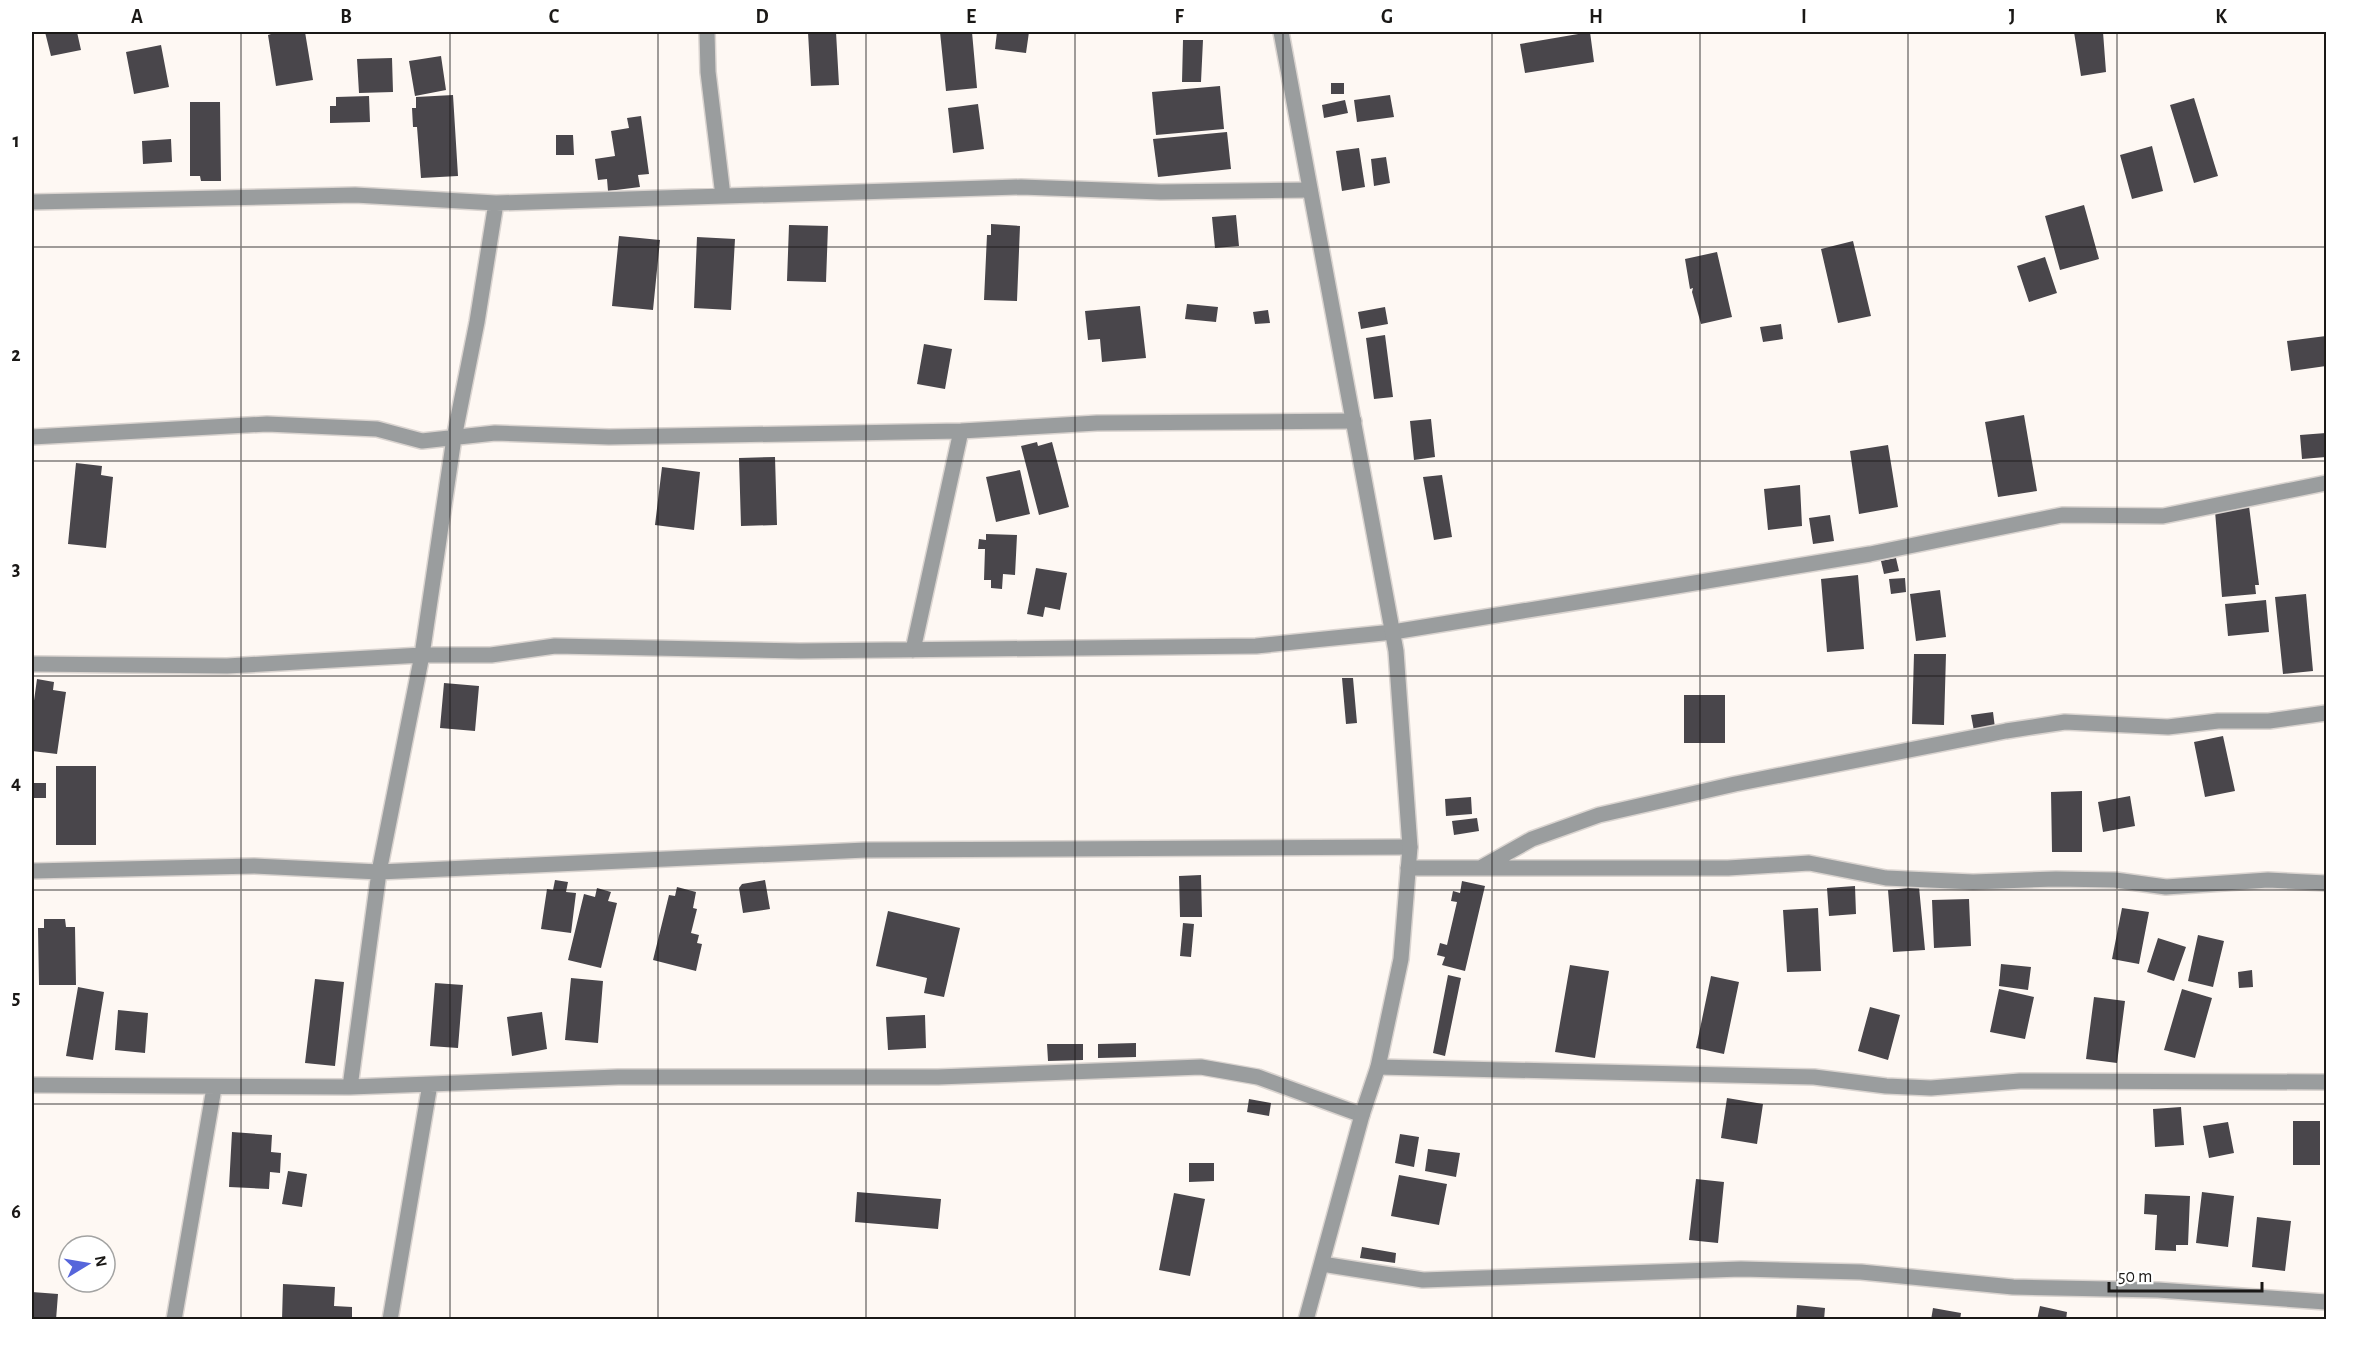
<svg xmlns="http://www.w3.org/2000/svg" width="2358" height="1351" font-family="'Alegreya Sans',sans-serif">
  <style>
    .building { fill: #49464b }
    .lines { fill: none; stroke-linecap: round; stroke-linejoin: round }
    .minor-casing { stroke: #dad4d0; stroke-width: 18 }
    .tertiary-casing { stroke: #dad4d0; stroke-width: 18 }
    .minor { stroke: #9a9d9e; stroke-width: 15 }
    .tertiary { stroke: #9a9d9e; stroke-width: 15 }
    .grid { fill: none; stroke: #1a1816; stroke-width: 1.5; stroke-opacity: 0.55 }
    .neatline { fill: none; stroke: #1a1816; stroke-width: 2 }
    .grid-label { font-size: 20px; text-anchor: middle; font-weight: bold; fill: #1a1816 }
  </style>
  <rect width="100%" height="100%" fill="#fef8f3"/>
  <path class="building" d="M45,32H77L81,50L51,56Z
    M277,32H305L313,80L276,86L268,35Z
    M808,32H836L839,85L811,86Z
    M940,32H972L977,88L946,91Z
    M997,32H1029L1026,53L995,49Z
    M1590,32L1594,62L1525,73L1520,44Z
    M2074,32H2103L2106,72L2081,76Z
    M1183,40H1203L1201,82H1182Z
    M161,45L169,87L134,94L126,52Z
    M441,56L446,90L415,96L409,61Z
    M392,58L393,92L359,93L357,59Z
    M1331,83H1344V94H1331Z
    M1220,86L1224,129L1156,135L1152,92Z
    M453,95L458,176L421,178L417,127H413L412,108H416V97Z
    M1390,95L1394,117L1357,122L1354,100Z
    M369,96L370,122L330,123V106H336V97Z
    M2194,98L2218,176L2194,183L2170,105Z
    M1345,100L1348,113L1324,118L1322,105Z
    M190,102H220L221,181H201L200,176H190Z
    M978,104L984,149L953,153L948,108Z
    M641,116L649,174L638,175L640,187L608,191L607,179L598,180L595,159L615,156L611,131L629,128L627,118Z
    M1227,132L1231,169L1158,177L1153,139Z
    M556,135H573L574,155H556Z
    M171,139L172,162L143,164L142,141Z
    M2152,146L2163,191L2132,199L2120,155Z
    M1359,148L1365,187L1342,191L1336,151Z
    M1386,157L1390,183L1374,186L1371,159Z
    M2084,205L2099,259L2060,270L2045,216Z
    M1236,215L1239,246L1215,248L1212,217Z
    M991,224L1020,226L1017,301L984,300L987,235H991Z
    M789,225L828,226L826,282L787,281Z
    M619,236L660,240L653,310L612,306Z
    M697,237L735,239L731,310L694,308Z
    M1853,241L1871,316L1838,323L1821,249Z
    M1717,252L1732,317L1701,324L1692,292L1693,288L1690,289L1685,259Z
    M2045,257L2057,293L2029,302L2017,266Z
    M1187,304L1218,307L1216,322L1185,319Z
    M1140,306L1146,358L1102,362L1100,339L1088,340L1085,311Z
    M1385,307L1388,324L1361,329L1358,312Z
    M1268,310L1270,323L1255,324L1253,312Z
    M1781,324L1783,339L1763,342L1760,327Z
    M1385,335L1393,397L1374,399L1366,338Z
    M2326,336V366L2291,371L2287,341Z
    M924,344L952,349L945,389L917,384Z
    M2024,415L2037,491L1998,497L1985,422Z
    M1431,419L1435,457L1414,460L1410,421Z
    M2326,433V457L2302,459L2300,435Z
    M1037,442L1038,446L1052,442L1069,507L1039,515L1021,446Z
    M1888,445L1898,507L1859,514L1850,451Z
    M775,457L777,525L741,526L739,458Z
    M76,463L102,466L101,475L113,477L106,548L68,544Z
    M662,467L700,472L694,530L655,525Z
    M1020,470L1030,514L996,522L986,477Z
    M1442,475L1452,537L1434,540L1423,477Z
    M1800,485L1802,526L1768,530L1764,489Z
    M2249,506L2259,585H2255L2256,594L2222,597L2215,511Z
    M1830,515L1834,541L1813,544L1809,518Z
    M986,534L1017,535L1015,575L1003,574L1002,589L991,588V580H984L985,549H978L979,539L986,540Z
    M1896,558L1899,571L1884,574L1881,561Z
    M1036,568L1067,573L1060,610L1045,607L1043,617L1027,614Z
    M1858,575L1864,649L1827,652L1821,579Z
    M1905,578L1906,592L1891,594L1889,579Z
    M1940,590L1946,637L1916,641L1910,594Z
    M2306,594L2313,671L2283,674L2275,597Z
    M2266,600L2269,632L2228,636L2225,604Z
    M1914,654H1946L1944,725L1912,724Z
    M1342,678H1353L1357,723L1346,724Z
    M37,679L54,682L53,690L66,692L57,754L32,751V715Z
    M444,683L479,686L475,731L440,728Z
    M1684,695H1725V743H1684Z
    M1993,712L1995,728L1974,731L1971,715Z
    M2223,736L2235,791L2205,797L2194,742Z
    M56,766H96V845H56Z
    M32,783H46V798H32Z
    M2082,791V852H2052L2051,792Z
    M2130,796L2135,826L2103,832L2098,802Z
    M1471,797L1472,814L1446,816L1445,799Z
    M1477,818L1479,831L1454,835L1452,821Z
    M1201,875L1202,917H1180L1179,876Z
    M555,880L568,882L566,892L576,893L571,933L541,929L547,889L553,890Z
    M765,880L770,909L743,913L739,888L742,884Z
    M1462,881L1485,886L1465,971L1442,965L1445,957L1437,955L1440,943L1447,945L1457,902L1451,901L1453,891L1460,893Z
    M1855,886L1856,914L1829,916L1827,888Z
    M677,887L696,892L693,908L697,909L691,933L699,935L697,943L702,944L696,971L653,960L669,895L675,896Z
    M1919,887L1925,950L1893,952L1888,890Z
    M597,888L611,892L608,901L617,903L601,968L568,960L584,894L595,897Z
    M1969,899L1971,946L1934,948L1932,900Z
    M1818,908L1821,971L1787,972L1783,910Z
    M2122,908L2149,912L2139,964L2112,959Z
    M888,911L960,928L944,997L924,993L927,978L876,966Z
    M44,919H65L66,927H75L76,985H39L38,928H44Z
    M1183,923L1194,924L1191,957L1180,956Z
    M2198,935L2224,941L2213,987L2188,981Z
    M2158,938L2186,947L2174,981L2147,972Z
    M2001,964L2031,967L2028,990L1999,986Z
    M1570,965L1609,971L1595,1058L1555,1052Z
    M2252,970L2253,987L2239,988L2238,972Z
    M1448,975L1461,978L1445,1056L1433,1053Z
    M1711,976L1739,982L1724,1054L1696,1048Z
    M571,978L603,981L598,1043L565,1040Z
    M315,979L344,982L335,1066L305,1063Z
    M435,983L463,985L458,1048L430,1046Z
    M78,987L104,992L93,1060L66,1056Z
    M1999,989L2034,997L2025,1039L1990,1032Z
    M2182,989L2212,998L2195,1058L2164,1050Z
    M2094,997L2125,1001L2117,1063L2086,1059Z
    M1870,1007L1900,1015L1888,1060L1858,1051Z
    M118,1010L148,1013L145,1053L115,1050Z
    M542,1012L547,1049L512,1056L507,1017Z
    M925,1015L926,1048L888,1050L886,1017Z
    M1136,1043V1057L1098,1058V1044Z
    M1047,1044H1083V1060L1048,1061Z
    M1727,1098L1763,1104L1757,1144L1721,1138Z
    M1249,1099L1271,1103L1269,1116L1247,1112Z
    M2181,1107L2184,1145L2155,1147L2153,1109Z
    M2293,1121H2320V1165H2293Z
    M2228,1122L2234,1153L2209,1158L2203,1126Z
    M232,1132L272,1135L271,1152L281,1153L280,1173L270,1172L269,1189L229,1187Z
    M1400,1134L1419,1137L1414,1167L1395,1163Z
    M1428,1149L1460,1153L1456,1177L1425,1171Z
    M1189,1163H1214V1181L1189,1182Z
    M288,1171L307,1174L302,1207L282,1204Z
    M1399,1175L1447,1184L1439,1225L1391,1216Z
    M1696,1179L1724,1182L1718,1243L1689,1240Z
    M857,1192L941,1199L938,1229L855,1222Z
    M2202,1192L2234,1196L2228,1247L2196,1243Z
    M1174,1193L1205,1199L1190,1276L1159,1270Z
    M2145,1194L2190,1196L2188,1245H2176V1251L2155,1250L2157,1215L2144,1214Z
    M2257,1217L2291,1221L2285,1271L2252,1267Z
    M1362,1247L1396,1253L1395,1263L1360,1258Z
    M283,1284L335,1287L334,1306L352,1307V1320H282Z
    M32,1292L58,1294L56,1320H32Z
    M1797,1305L1825,1308L1824,1320H1796Z
    M2040,1306L2067,1312L2066,1320H2037Z
    M1933,1308L1961,1313L1960,1320H1931Z"/>
  <g class="lines">
    <defs>
      <path id="minor" d="M707,32L708,72L723,196
        M32,202L355,195L496,203L1021,187L1161,192L1310,190
        M32,437L267,424L377,429L422,441L495,433L609,437L961,431L1097,423L1354,421
        M913,650L961,431
        M32,664L227,666L422,655H491L555,646L800,651L1256,646L1393,632L1646,591L1870,554L2062,515L2163,516L2326,483
        M1482,867L1532,839L1599,815L1735,784L2006,731L2065,722L2168,727L2218,721H2269L2326,713
        M1408,868H1728L1809,863L1886,878L1973,882L2056,879L2115,880L2166,887L2268,880L2326,883
        M32,871L254,866L379,872L866,850L1410,847
        M1378,1067L1814,1077L1886,1086L1931,1088L2020,1081L2326,1082
        M32,1085L350,1087L618,1077H938L1201,1067L1258,1077L1362,1115
        M350,1087L379,872L422,655L454,438L477,322L496,203
        M1322,1264L1423,1280L1741,1269L1861,1272L2013,1287L2158,1290L2326,1302
        M174,1320L214,1088
        M390,1320L430,1084"/>
      <path id="tertiary" d="M1281,32L1396,651L1410,847L1401,959L1378,1067L1362,1115L1306,1320"/>
    </defs>
    <use href="#minor" class="minor-casing"/>
    <use href="#tertiary" class="tertiary-casing"/>
    <use href="#minor" class="minor"/>
    <use href="#tertiary" class="tertiary"/>
  </g>
  <path class="grid" d="M241,32V1320M450,32V1320M658,32V1320M866,32V1320M1075,32V1320M1283,32V1320M1492,32V1320M1700,32V1320M1908,32V1320M2117,32V1320M32,247H2326M32,461H2326M32,676H2326M32,890H2326M32,1104H2326"/>
  <rect width="2358" height="1351" fill="none" stroke="#ffffff" stroke-width="66"/>
  <g transform="translate(87 1264) rotate(79)"><circle r="28" fill="#ffffff" stroke="#a3a3a2" stroke-width="1.5"/>
  <path d="M0-4.5L10 22L0 15L-10 22Z" fill="#5665db"/>
  <text y="-9" font-size="16" font-weight="bold" text-anchor="middle" fill="#1a1816">N</text>
  </g>
  <path d="M2109 1282v9h153v-9" fill="none" stroke="#1a1816" stroke-width="3"/>
  <text x="2118" y="1282" font-size="18" fill="#1a1816" stroke="#ffffff" stroke-width="4.5" paint-order="stroke">50 m</text>
  <rect x="33" y="33" width="2292" height="1285" class="neatline"/>
  <g class="grid-label">
    <text x="137" y="23">A</text>
    <text x="346" y="23">B</text>
    <text x="554" y="23">C</text>
    <text x="762" y="23">D</text>
    <text x="971" y="23">E</text>
    <text x="1179" y="23">F</text>
    <text x="1387" y="23">G</text>
    <text x="1596" y="23">H</text>
    <text x="1804" y="23">I</text>
    <text x="2012" y="23">J</text>
    <text x="2221" y="23">K</text>
    <text x="16" y="147">1</text>
    <text x="16" y="361">2</text>
    <text x="16" y="575">3</text>
    <text x="16" y="789">4</text>
    <text x="16" y="1004">5</text>
    <text x="16" y="1218">6</text>
  </g>
</svg>
